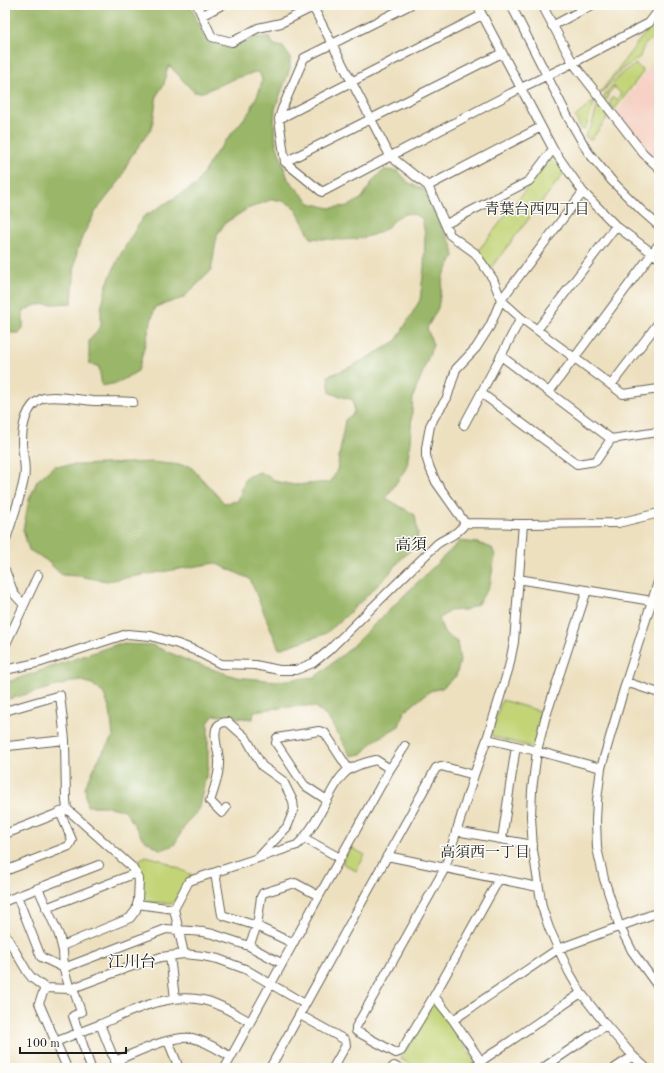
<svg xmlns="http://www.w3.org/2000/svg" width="664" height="1073" font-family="'Old Standard TT','Noto Serif JP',serif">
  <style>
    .built { fill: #f6d1c5 }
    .green { fill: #c3d477; stroke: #70784a }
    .forest { fill: #9ab668; stroke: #5b6942 }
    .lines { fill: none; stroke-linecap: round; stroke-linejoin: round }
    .minor-casing { stroke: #656155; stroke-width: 10 }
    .minor { stroke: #fff; stroke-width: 8 }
    .labels { text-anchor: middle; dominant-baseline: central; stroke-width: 3; stroke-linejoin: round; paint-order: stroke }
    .neighbourhood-label { font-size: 15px; fill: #1c1c1c; stroke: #fdfcf7 }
    .quarter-label { font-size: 16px; fill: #1c1c1c; stroke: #fdfcf7 }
  </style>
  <rect width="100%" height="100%" fill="#fdfcf7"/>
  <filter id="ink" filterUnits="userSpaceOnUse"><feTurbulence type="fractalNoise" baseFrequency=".025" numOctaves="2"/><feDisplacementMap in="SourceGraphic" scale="8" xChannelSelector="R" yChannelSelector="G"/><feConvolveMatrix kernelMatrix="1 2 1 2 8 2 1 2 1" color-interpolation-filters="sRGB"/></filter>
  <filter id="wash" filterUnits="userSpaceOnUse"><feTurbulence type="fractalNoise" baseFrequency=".012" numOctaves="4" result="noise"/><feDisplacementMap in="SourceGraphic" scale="16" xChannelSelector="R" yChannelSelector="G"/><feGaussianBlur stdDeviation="0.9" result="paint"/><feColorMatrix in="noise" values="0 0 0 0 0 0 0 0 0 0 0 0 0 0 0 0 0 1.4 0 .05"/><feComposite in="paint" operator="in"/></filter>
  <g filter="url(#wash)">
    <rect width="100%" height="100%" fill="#ede0bf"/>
    <path class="built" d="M659,53V165L632,134L619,116L618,112Z"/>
    <path class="green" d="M659,14V25L656,38C646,40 642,48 640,57L622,69L603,92L600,93Z
      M636,64L643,71V72L614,110L609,104L613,97L616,100L621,93L614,87L608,94L609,95L607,100L604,99V96L621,74Z
      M596,99L585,129L582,130L575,117Z
      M598,104H601L608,114V117L591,140L588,139L585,135L591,127Z
      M551,157H555L564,173L490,269L478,251Z
      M502,700L543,712L534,745L531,747L493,737L491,733Z
      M350,847L365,855L356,871L342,863Z
      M146,856L161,860L194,876L172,904L143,901L142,900V872L134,863Z
      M431,1005H437L474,1060V1064L468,1068H416L401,1059Z"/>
    <path class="forest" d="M5,5H190L208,42L231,48L254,37H269L274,45L283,47L290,57V68L275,109L274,123L276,143L288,179L310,203L330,208L349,206L362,198L374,179L382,172L385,170L398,171L409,183L423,189L452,245L454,256L443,277L438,308L427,328L433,345L413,397L410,442L407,467L386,498L415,515L418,534L415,546L402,558L387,576L346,616L325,634L279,649L250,579L215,563L107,581L78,576L62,575L46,560L29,550L23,530L29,500L37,481L54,466L152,462L190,466L224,503L238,501L246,477L260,472L278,482L295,485L331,482L337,470L345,420L354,413L353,400L330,393L328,376L346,369L371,356L396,341L420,300L424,268L425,234L422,218C417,216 410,212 405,214C395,216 391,226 383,230C360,243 336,240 311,238L295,208L286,202L273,199L247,209L225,223L217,235L211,271L183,298L155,307L138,371L117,383L102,386L99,367L89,363V341L101,326V309L107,284L119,257L143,217L196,185L215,154L250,111L260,89L262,79L259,72H256L234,79L203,92H194L188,86L171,67L168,66L164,84L157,95L152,128L130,158L121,179L96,211L83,235L78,248L75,262L72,303L36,305L23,311V328L19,333H5Z
      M460,541L477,543L492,548L495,555L490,585L478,604L465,610L449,611L439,619L444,633L457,642L460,661L456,676L442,688L430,691L404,712L399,726L374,741L362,754L351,756L328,718L315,707L305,706L288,707L254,711L253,719L214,715L208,723V768L198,811L187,822L174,845L161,850L143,839L125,810L103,806H87L85,787L98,760L113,736L110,710L104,694L92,684L79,680L5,700V683L118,644L152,645L191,662L236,677L277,681L315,677L345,653Z"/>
  </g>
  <g filter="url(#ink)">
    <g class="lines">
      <defs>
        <path id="minor" d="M197,5L212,37L232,42L258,28L281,23L317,5
          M312,5L390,156L428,186L450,235L475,253L493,279L501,300L521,318L623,394L659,389
          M410,5L304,58L282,109L279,119L285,162L322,192L521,88L573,63L649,23L659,10
          M477,5L553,149L583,192L616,226L659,258
          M511,5L569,119L588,152L612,181L642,211L659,226
          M542,5L573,63L643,153L659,168
          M203,15L222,5
          M552,26L592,5
          M279,119L482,15
          M285,162L502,53
          M428,186L541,127
          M446,224L529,181L553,149
          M537,330L616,226
          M501,356L611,439
          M611,385L659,322
          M549,392L659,244
          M481,393L577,464L596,461L611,439L658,432L659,430
          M464,425L521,318
          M465,523L436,482L429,466L426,456V448L430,426L435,416L447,398L456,369L476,348L490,326L501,300L583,192
          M465,523L523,524L618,523L659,513
          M5,543C11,522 20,500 24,479C27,466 22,454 22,442C22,427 26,406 41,399C52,394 80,400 93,401C106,401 119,401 133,402
          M5,570L14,594L24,605
          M518,579L652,601
          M659,579L626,682L601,768L597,800L596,821L597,848L604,879L619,925L632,951L659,988
          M587,590L545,719L537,751L532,790L531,816L533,850L542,907L549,928L569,972L581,993L606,1025L633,1056L646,1068
          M5,646L38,575
          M5,670L41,662L127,634L151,636L178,644L194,650L221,664L255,665L279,670H296L313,663L328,651L437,544C447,537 459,534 465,523
          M626,682L659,693
          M5,711L60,695L65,740L66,800L67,809L132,867L139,879L138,901L136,910L130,918L62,946
          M487,739L537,751L601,768
          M5,744L8,746L65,740
          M327,800L304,785L276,743L277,738L319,731L325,733L349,770
          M226,808L222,813L210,801C214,790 219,776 219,764C220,753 213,740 216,729C218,723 222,722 228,722L246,738L262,766L283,781L293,801L294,810L287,827L260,856
          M456,831L533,845
          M5,834L64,811
          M304,838L340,858
          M502,839L516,746
          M387,856L538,887
          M5,871L69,846L72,840L60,812
          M215,873L222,915L257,926L292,943
          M499,879L434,996L401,1051L396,1053L356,1031V1027L445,868L474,775L487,739L509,667L514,642L523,524
          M38,888L59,935L63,951L64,970L70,989
          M17,896L41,957L64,968L166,929L203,932L213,934L249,946L281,963
          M5,901L99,865
          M137,904L174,909
          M46,908L136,873
          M5,934L28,973L32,978L45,988L70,989L124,969L161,957L184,954L203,956L218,959L245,969L305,1004
          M249,946L257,926L261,897L263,893L295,883L319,896
          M184,954L174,909L189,881L297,845C310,833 319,816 326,802C332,791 338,778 347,771C356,765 366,762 376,760L390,769
          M170,956L175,999
          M45,988L39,1003L67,1068
          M73,988L81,1012L73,1016L91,1068
          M434,996L453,1020L481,1061
          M300,1015L345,1040L346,1045L333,1068
          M453,1020L558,949L659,912
          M100,1024L112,1054L121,1068
          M168,1041L177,1063L176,1068
          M55,1042C70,1036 86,1030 101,1024C132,1011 167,992 203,1000C219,1003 235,1014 249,1021
          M115,1061C136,1053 170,1035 192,1038C206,1041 219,1050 231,1057
          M225,1068L319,896L390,769L405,746
          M270,1068L436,768L441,766L474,775
          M392,1068L394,1066L398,1068
          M471,1068L581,993
          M543,1068L606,1025
          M615,1068L633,1056"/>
      </defs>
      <use href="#minor" class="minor-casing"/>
      <use href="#minor" class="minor"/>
    </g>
  </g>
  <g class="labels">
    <g class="neighbourhood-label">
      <text x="537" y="210">青葉台西四丁目</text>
      <text x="485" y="853">高須西一丁目</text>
    </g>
    <g class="quarter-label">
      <text x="411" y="546">高須</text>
      <text x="132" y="963">江川台</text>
    </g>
  </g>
  <rect width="664" height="1073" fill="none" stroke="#fdfcf7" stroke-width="20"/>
  <path d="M20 1047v6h106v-6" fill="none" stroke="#1c1c1c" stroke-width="2"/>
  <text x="26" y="1047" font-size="12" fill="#1c1c1c" stroke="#fdfcf7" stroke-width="3" paint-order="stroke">100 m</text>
</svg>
